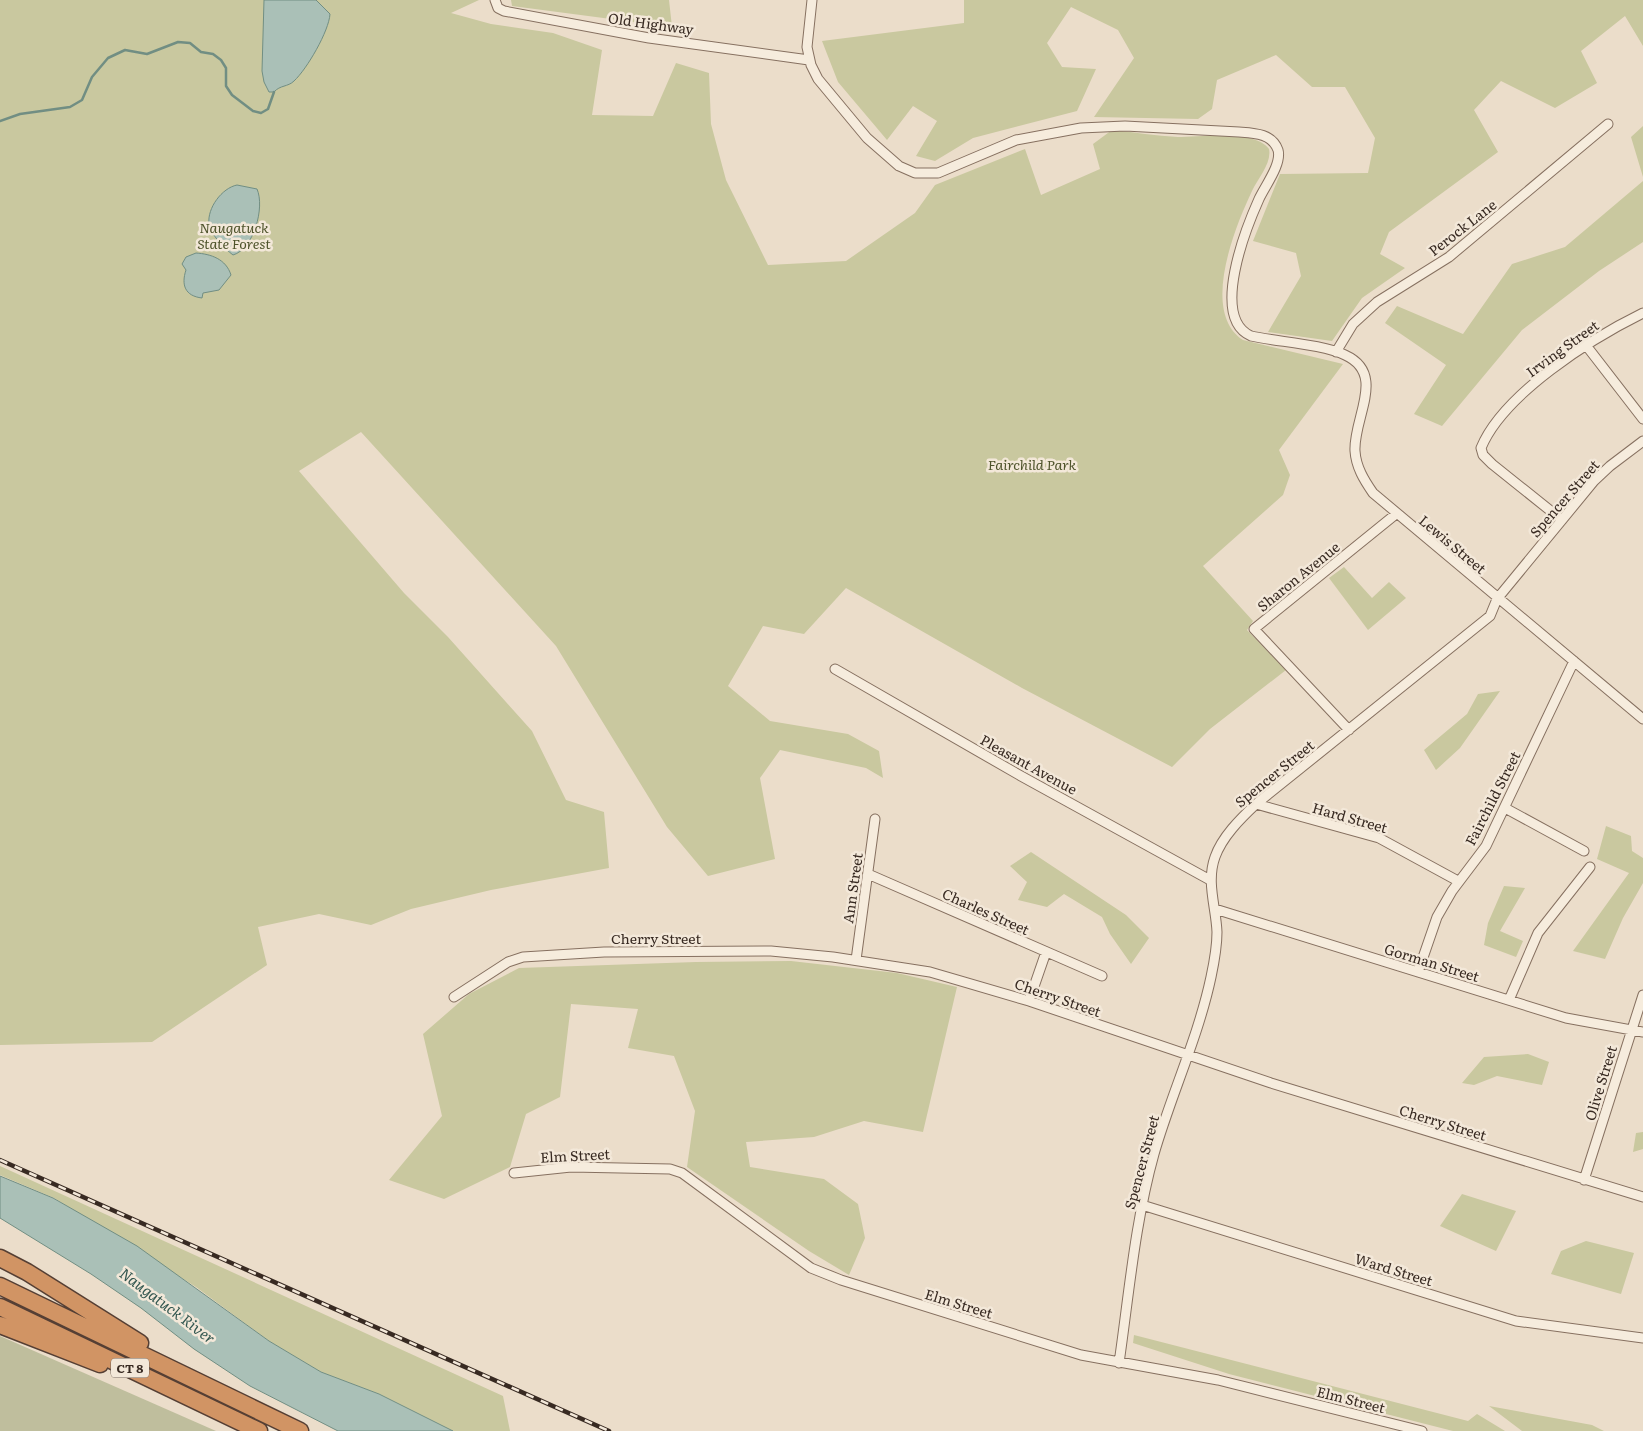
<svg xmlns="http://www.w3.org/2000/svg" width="1643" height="1431" font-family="Literata,serif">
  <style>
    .green { fill: #c9c89f }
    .cemetery { fill: #bfbe9d }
    .water { fill: #aac0b7; stroke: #718e83 }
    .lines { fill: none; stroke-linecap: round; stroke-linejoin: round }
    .stream { stroke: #718e83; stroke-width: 2.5 }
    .street-casing { stroke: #867060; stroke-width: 11 }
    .highway-casing { stroke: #553f34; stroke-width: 19 }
    .street { stroke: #f6ecdd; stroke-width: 9 }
    .highway { stroke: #d19464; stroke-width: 16 }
    .rail-casing { stroke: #382a22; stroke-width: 4.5 }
    .rail { stroke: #f3e8d9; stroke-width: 2.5; stroke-dasharray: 8; stroke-linecap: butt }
    .labels { text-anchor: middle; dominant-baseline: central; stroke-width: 5; stroke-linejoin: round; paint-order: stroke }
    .shield { fill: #f3e8d9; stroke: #706359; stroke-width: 1 }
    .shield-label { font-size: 12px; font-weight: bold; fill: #382a22 }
    .street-label { font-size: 14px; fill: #382a22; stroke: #f3e8d9 }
    .park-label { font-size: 14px; font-style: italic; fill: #4e532b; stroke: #f3e8d9 }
    .water-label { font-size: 15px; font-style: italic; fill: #335750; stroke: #f3e8d9 }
  </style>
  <rect width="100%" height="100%" fill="#ebddca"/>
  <path class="green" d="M0,0H479L451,13L491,24L553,33L602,50L592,115L653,116L676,63L709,73L711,124L726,180L768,265L846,261L915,213L935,185L1025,149L1041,195L1100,169L1093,144L1112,130C1134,132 1156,136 1178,137C1200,137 1255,129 1269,149C1272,163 1258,178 1252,191C1235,227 1200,312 1243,340L1343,364L1279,450L1290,475L1283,495L1203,566L1253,621L1247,630L1286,670L1210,729L1172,767L1022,688L846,588L804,634L763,626L728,686L770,721L848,734L879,751L883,778L866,768L780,750L760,778L775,859L708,876L667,827L556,646L361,432L299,471L404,593L448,637L532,731L566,800L604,812L609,868L491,890L411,909L371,925L319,914L258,927L267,965L152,1042L0,1045Z
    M511,0H669L672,27L512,6Z
    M964,0H1643V46L1625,16L1581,51L1597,83L1555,108L1501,81L1474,110L1498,152L1389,232L1380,254L1405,268L1362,298L1332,341L1268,332L1301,276L1296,253L1253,241L1280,174L1368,173L1375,138L1345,87H1312L1276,55L1217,80L1212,109L1198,119L1094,117L1134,58L1118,30L1071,7L1047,43L1062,67L1096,69L1077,111L973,138L935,161L916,156L937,121L913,106L887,140L838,82L822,41L964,23Z
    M1643,126V177L1631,137Z
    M1643,181V242L1599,271L1522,330L1442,426L1414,414L1446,365L1385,323L1397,306L1463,334L1512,264L1565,247Z
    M1344,567L1372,598L1389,582L1406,598L1368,630L1329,578Z
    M1500,691L1460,748L1436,770L1424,750L1467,714L1478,694Z
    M1606,826L1631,836L1632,851L1643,858V883L1623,918L1605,959L1573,951L1629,873L1597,859Z
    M1031,852L1126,915L1149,938L1131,964L1110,934L1102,917L1064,894L1047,907L1018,900L1027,882L1010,866Z
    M1504,886L1525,888L1500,931L1523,941L1516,957L1484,945L1488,923Z
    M791,961L897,973L957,987L923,1132L864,1121L814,1137L746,1142L750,1167L824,1179L858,1204L865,1238L849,1275L809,1251L687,1167L695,1111L674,1056L628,1048L638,1009L571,1004L560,1097L526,1114L510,1167L444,1199L389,1180L442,1116L423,1034L469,994L519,968L696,962Z
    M1528,1054L1549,1062L1542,1085L1497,1076L1474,1085L1462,1083L1484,1057Z
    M1643,1132V1149L1633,1152L1636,1133Z
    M0,1166L503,1396L510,1431H453L379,1394L321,1372L269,1341L196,1287L54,1198L0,1175Z
    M1462,1194L1516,1211L1496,1251L1440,1226Z
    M1586,1241L1634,1253L1621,1294L1551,1274L1561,1251Z
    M1134,1335L1468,1421L1477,1414L1505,1431H1453L1229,1374L1133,1343Z
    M1489,1406L1592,1425L1604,1431H1522Z"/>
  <path class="cemetery" d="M0,1336L216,1431H0Z"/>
  <path class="water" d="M264,0H316L330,14C329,31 307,69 294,81C288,87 280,85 274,92H269L264,82L262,71Z
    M237,185L257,189C265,207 254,249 233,255C224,248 211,235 209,224C207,208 222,188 237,185Z
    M196,253C211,254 226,259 231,275L219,290L203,293L202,298C185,296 181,285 186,270L182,264L186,257Z
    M0,1176L53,1198L137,1246L269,1341L321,1372L379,1394L453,1431H338L250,1386L194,1349L141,1308L91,1274L0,1218Z"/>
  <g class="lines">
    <path class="stream" d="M0,121L20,114L70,107L82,100L92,77L108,58L125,50L147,54L178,42L190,43L201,52L213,54L221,60L226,68V86L232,95L253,111L261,113L268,109L274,92"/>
    <defs>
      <path id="street" d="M495,0L498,8L504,11L649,38L809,60
        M812,0L807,47L811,65L818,79L867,138L899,166L915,173H938L1016,140L1081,128L1125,126L1239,132C1253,133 1272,133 1278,150C1282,164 1265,186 1259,199C1246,228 1210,318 1251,336C1278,342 1322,344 1345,355C1387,374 1353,418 1355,451C1356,467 1364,480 1373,493L1643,719
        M1585,344L1643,419
        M1336,352L1353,324L1377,302L1449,257L1608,124
        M1562,520L1492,464L1483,455L1481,448C1503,394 1592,338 1643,313
        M835,669L1021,776L1210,880
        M1349,730L1254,629L1396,514
        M1256,804L1379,838L1458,881
        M1505,808L1584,851
        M868,874L1102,976
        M1215,909L1566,1018L1643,1032
        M856,960L875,819
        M1418,972L1437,917L1452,891L1486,846L1574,661
        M454,997L508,962L523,957L604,952L771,951L833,957L930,972L1029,1001L1271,1083L1643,1197
        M1509,1000L1538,933L1590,867
        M1029,1001L1046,952
        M514,1173L571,1167L670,1169L682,1173L811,1268L841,1280L1081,1355L1218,1380L1422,1431
        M1584,1180L1643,995
        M1142,1205L1516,1321L1643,1338
        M1119,1363C1129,1294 1135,1222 1154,1154C1171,1095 1198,1038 1211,977C1214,963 1217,947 1217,932C1216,907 1206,882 1215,857C1222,837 1240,819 1256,804L1490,616L1497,599L1594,481L1610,466L1643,441"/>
      <path id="highway" d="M0,1258L27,1272L140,1343
        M0,1286L300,1431
        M0,1307L259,1431
        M0,1325L100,1364"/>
    </defs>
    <use href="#street" class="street-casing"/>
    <use href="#highway" class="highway-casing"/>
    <use href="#street" class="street"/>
    <use href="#highway" class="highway"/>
    <defs>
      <path id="rail" d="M0,1160L609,1431"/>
    </defs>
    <use href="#rail" class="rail-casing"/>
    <use href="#rail" class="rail"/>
  </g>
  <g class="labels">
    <rect class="shield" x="111" y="1358.5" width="38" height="19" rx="4"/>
    <g class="shield-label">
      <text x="130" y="1368">CT 8</text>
    </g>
    <g class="street-label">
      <text transform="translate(651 23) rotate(8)">Old Highway</text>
      <text transform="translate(1462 227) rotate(-38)">Perock Lane</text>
      <text transform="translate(1562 348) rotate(-36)">Irving Street</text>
      <text transform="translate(1564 498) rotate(-49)">Spencer Street</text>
      <text transform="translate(1453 544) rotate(40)">Lewis Street</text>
      <text transform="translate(1298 576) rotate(-39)">Sharon Avenue</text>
      <text transform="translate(1029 764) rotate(29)">Pleasant Avenue</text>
      <text transform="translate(1274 773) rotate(-39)">Spencer Street</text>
      <text transform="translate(1492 798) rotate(-63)">Fairchild Street</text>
      <text transform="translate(1350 817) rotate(16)">Hard Street</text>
      <text transform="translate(852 888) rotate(-82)">Ann Street</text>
      <text transform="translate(986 911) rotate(24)">Charles Street</text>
      <text x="656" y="938">Cherry Street</text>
      <text transform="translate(1432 962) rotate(17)">Gorman Street</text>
      <text transform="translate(1058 997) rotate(19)">Cherry Street</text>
      <text transform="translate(1600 1083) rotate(-73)">Olive Street</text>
      <text transform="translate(1443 1122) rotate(17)">Cherry Street</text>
      <text transform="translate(575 1155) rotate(-3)">Elm Street</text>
      <text transform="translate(1141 1162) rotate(-75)">Spencer Street</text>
      <text transform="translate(1394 1269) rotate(17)">Ward Street</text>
      <text transform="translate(959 1303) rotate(17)">Elm Street</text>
      <text transform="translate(1351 1399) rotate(14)">Elm Street</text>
    </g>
    <g class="park-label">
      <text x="234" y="227">Naugatuck<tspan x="234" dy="16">State Forest</tspan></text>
      <text x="1032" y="464">Fairchild Park</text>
    </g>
    <g class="water-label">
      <text transform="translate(168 1305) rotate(37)">Naugatuck River</text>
    </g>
  </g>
</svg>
